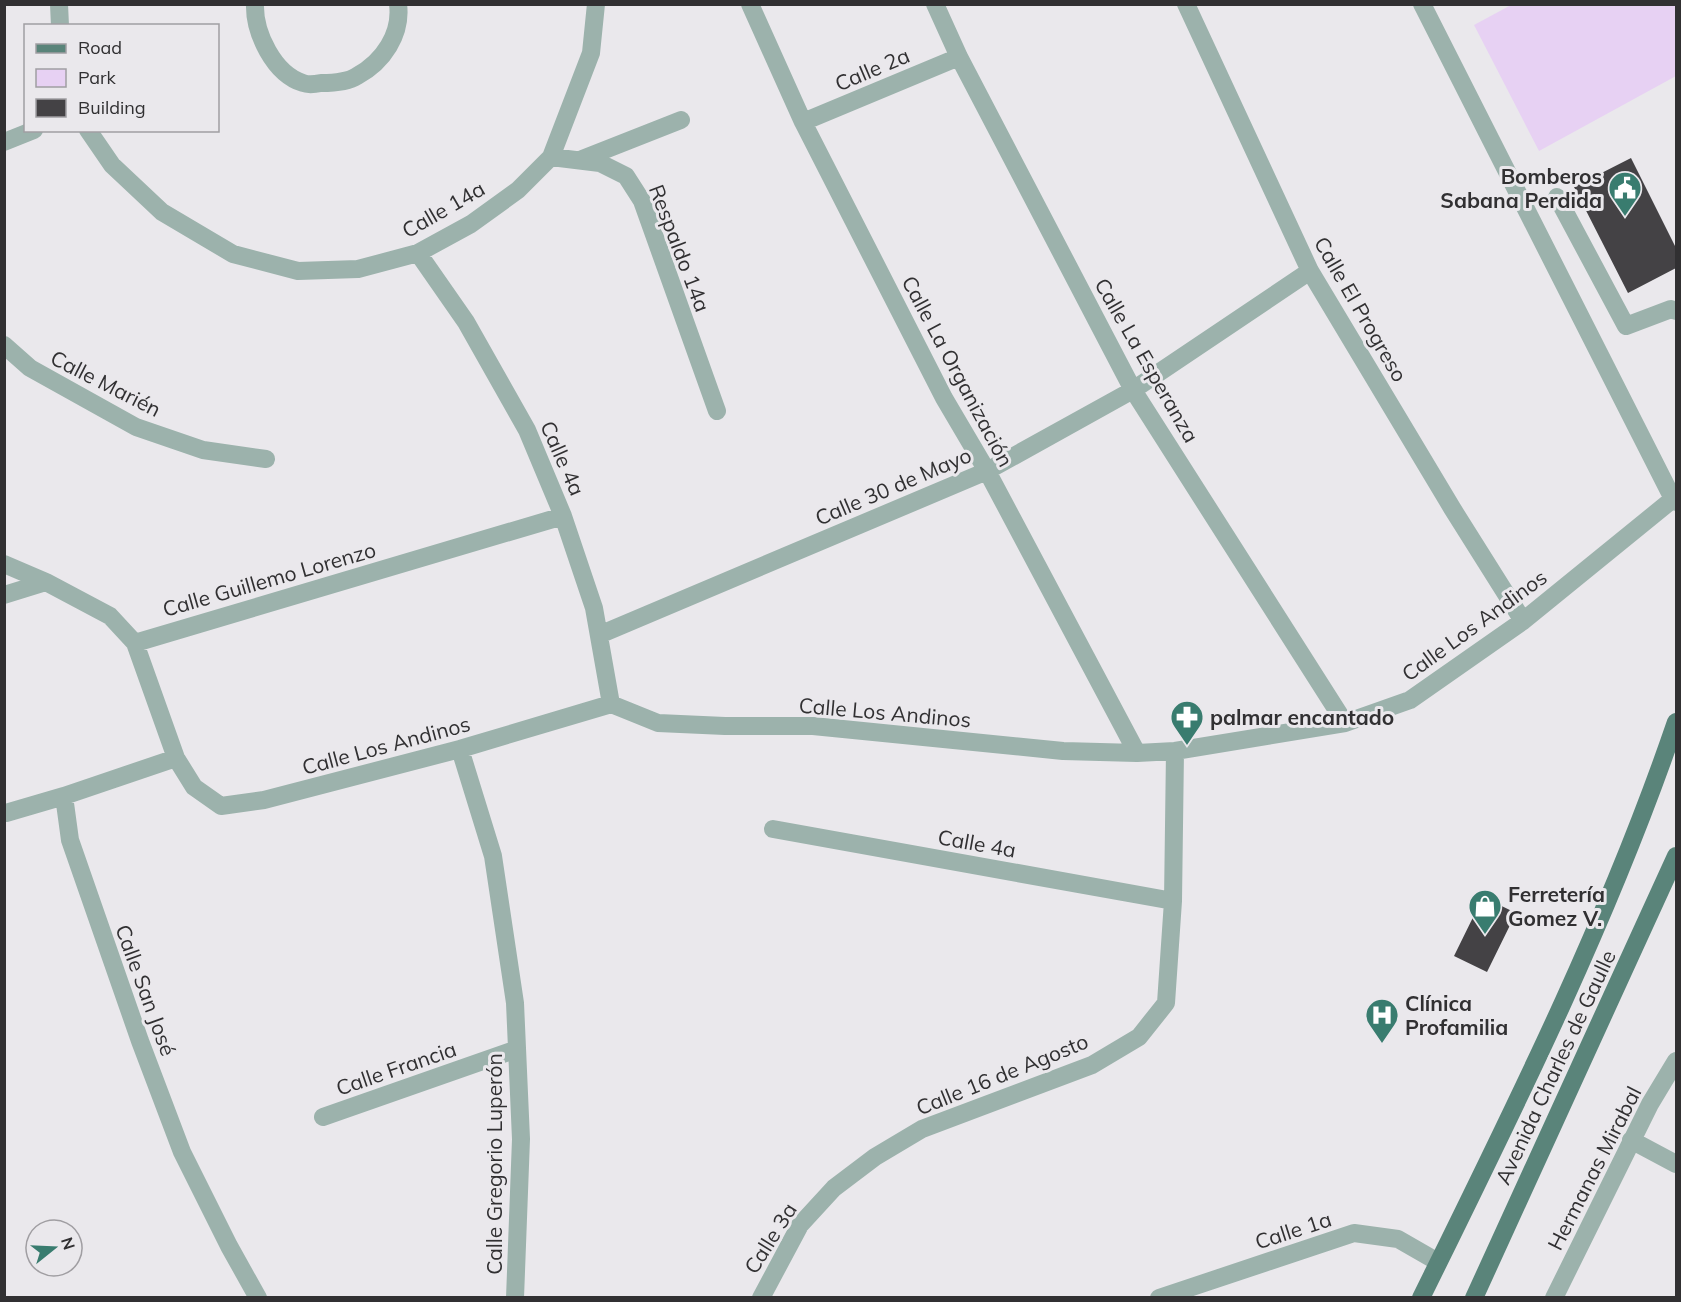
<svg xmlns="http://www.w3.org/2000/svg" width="1681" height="1302" font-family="Mulish,sans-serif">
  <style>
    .green { fill: #e7d1f3 }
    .building { fill: #444245 }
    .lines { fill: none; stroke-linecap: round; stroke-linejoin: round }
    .minor { stroke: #9cb2ac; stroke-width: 18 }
    .major { stroke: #5a847a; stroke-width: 18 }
    .labels { text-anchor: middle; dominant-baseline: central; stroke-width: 6; stroke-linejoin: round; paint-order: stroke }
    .street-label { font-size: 21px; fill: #313032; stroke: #eae8ec }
    .poi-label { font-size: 21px; font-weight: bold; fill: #313032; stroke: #eae8ec; text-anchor: start }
  </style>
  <rect width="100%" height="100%" fill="#eae8ec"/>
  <path class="green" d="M1513,4L1676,5V76L1539,151L1474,25Z"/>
  <path class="building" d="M1631,158L1676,248V268L1628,293L1574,187Z
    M1483,897L1516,913L1487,972L1454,956Z"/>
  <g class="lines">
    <path class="minor" d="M59,4L60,26
      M255,4C254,33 274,74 303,83C308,85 316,84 321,83C332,83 348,82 357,76C383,62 402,34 398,4
      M750,4L803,122L944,398L987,471L1137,753
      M935,4L959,57L1133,390L1345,723
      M1186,4L1310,271L1452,508L1523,621
      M1422,4L1673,499
      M803,122L959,57
      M88,130L112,165L162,212L233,254L298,271L358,269L418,253L471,224L518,190L551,157L591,53L596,4
      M4,142L34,130
      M551,157L600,163L626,176L642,201L717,411
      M582,159L681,120
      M1557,197L1626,326L1671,309L1676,311
      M418,253L466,322L527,430L563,516L594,608L611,704
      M4,345L30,368L136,427L203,450L266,459
      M4,564L46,582L110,616L135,643L563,516
      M4,595L46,582
      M599,635L987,471L1133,390L1310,271
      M135,643L176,758L194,787L221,806L264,800L460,749L611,704L658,723L725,726H813L1063,751L1137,753L1175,751L1345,723L1410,700L1523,621L1673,499L1676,502
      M460,749L493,856L515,1003L521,1139L515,1298
      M176,758L64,796L70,840L140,1041L182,1152L229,1246L258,1298
      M6,813L64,796
      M773,829L1173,901
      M323,1117L517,1049
      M1631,1140L1676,1164
      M761,1298L800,1225L834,1188L875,1157L922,1129L1092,1065L1139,1037L1166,1003L1173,901L1175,751
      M1159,1298L1354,1233L1398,1239L1438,1262
      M1554,1298L1650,1104L1676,1061"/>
    <path class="major" d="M1421,1298C1514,1109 1608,921 1676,722
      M1474,1298L1676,856"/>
  </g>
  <defs>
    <symbol id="civic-pin" viewBox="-11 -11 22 30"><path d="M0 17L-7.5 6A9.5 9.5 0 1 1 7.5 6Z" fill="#397c6f" stroke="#eae8ec"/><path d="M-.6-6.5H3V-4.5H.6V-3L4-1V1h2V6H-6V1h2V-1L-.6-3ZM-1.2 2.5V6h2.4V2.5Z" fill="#fff"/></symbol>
    <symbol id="pharmacy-pin" viewBox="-11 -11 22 30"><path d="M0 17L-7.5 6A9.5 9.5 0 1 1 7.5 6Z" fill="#397c6f" stroke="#eae8ec"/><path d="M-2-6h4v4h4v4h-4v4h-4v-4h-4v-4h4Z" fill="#fff"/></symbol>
    <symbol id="shop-pin" viewBox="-11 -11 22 30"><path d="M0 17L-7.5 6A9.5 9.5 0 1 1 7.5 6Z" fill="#397c6f" stroke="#eae8ec"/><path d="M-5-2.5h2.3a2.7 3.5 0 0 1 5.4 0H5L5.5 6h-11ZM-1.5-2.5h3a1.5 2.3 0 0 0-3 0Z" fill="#fff"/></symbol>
    <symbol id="hospital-pin" viewBox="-11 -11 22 30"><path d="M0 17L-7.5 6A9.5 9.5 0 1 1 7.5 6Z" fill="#397c6f" stroke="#eae8ec"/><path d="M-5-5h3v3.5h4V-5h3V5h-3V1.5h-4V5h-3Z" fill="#fff"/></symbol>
  </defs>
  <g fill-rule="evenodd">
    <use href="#civic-pin" x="1606" y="169" width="38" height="52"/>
    <use href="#pharmacy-pin" x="1168" y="698" width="38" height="52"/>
    <use href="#shop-pin" x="1466" y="887" width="38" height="52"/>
    <use href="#hospital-pin" x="1363" y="996" width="38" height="52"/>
  </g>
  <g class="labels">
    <g class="street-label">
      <text transform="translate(872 69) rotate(-23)">Calle 2a</text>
      <text transform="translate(443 209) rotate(-30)">Calle 14a</text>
      <text transform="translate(680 248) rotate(69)">Respaldo 14a</text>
      <text transform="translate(1361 309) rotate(60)">Calle El Progreso</text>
      <text transform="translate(1147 360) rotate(60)">Calle La Esperanza</text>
      <text transform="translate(958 371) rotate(62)">Calle La Organización</text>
      <text transform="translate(106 383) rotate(27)">Calle Marién</text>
      <text transform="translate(563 458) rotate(66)">Calle 4a</text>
      <text transform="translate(893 486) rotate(-23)">Calle 30 de Mayo</text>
      <text transform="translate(269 579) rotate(-16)">Calle Guillemo Lorenzo</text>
      <text transform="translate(1474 625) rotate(-36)">Calle Los Andinos</text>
      <text transform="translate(885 712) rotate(5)">Calle Los Andinos</text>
      <text transform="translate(386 745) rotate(-15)">Calle Los Andinos</text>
      <text transform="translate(977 843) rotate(10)">Calle 4a</text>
      <text transform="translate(146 990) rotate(70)">Calle San José</text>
      <text transform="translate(1555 1067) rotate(-65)">Avenida Charles de Gaulle</text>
      <text transform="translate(396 1068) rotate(-19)">Calle Francia</text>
      <text transform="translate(1002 1074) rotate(-22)">Calle 16 de Agosto</text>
      <text transform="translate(494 1164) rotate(-90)">Calle Gregorio Luperón</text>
      <text transform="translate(1594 1168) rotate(-63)">Hermanas Mirabal</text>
      <text transform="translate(1293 1230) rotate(-18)">Calle 1a</text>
      <text transform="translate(770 1238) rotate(-58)">Calle 3a</text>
    </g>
    <g class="poi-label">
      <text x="1602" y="176" text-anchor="end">Bomberos<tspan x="1602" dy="24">Sabana Perdida</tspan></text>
      <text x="1210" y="717">palmar encantado</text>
      <text x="1508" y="894">Ferretería<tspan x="1508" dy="24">Gomez V.</tspan></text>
      <text x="1405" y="1003">Clínica<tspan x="1405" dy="24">Profamilia</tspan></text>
    </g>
  </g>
  <rect width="1681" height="1302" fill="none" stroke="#313032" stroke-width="12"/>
  <rect x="24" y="24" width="195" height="108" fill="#eae8ec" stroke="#a09ea2" stroke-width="1.5"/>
  <rect x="36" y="44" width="30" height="9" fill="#5a847a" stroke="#a09ea2" stroke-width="1.5"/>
  <text x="78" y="54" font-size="18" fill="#313032">Road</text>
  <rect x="36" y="69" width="30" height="18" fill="#e7d1f3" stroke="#a09ea2" stroke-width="1.5"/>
  <text x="78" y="84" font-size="18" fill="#313032">Park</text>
  <rect x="36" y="99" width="30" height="18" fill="#444245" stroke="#a09ea2" stroke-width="1.5"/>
  <text x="78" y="114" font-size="18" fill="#313032">Building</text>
  <g transform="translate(54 1248) rotate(72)"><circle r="28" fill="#eae8ec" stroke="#a09ea2" stroke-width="1.5"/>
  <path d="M0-4.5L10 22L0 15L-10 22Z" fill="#397c6f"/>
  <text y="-9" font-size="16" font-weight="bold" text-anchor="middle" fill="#313032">N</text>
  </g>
</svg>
